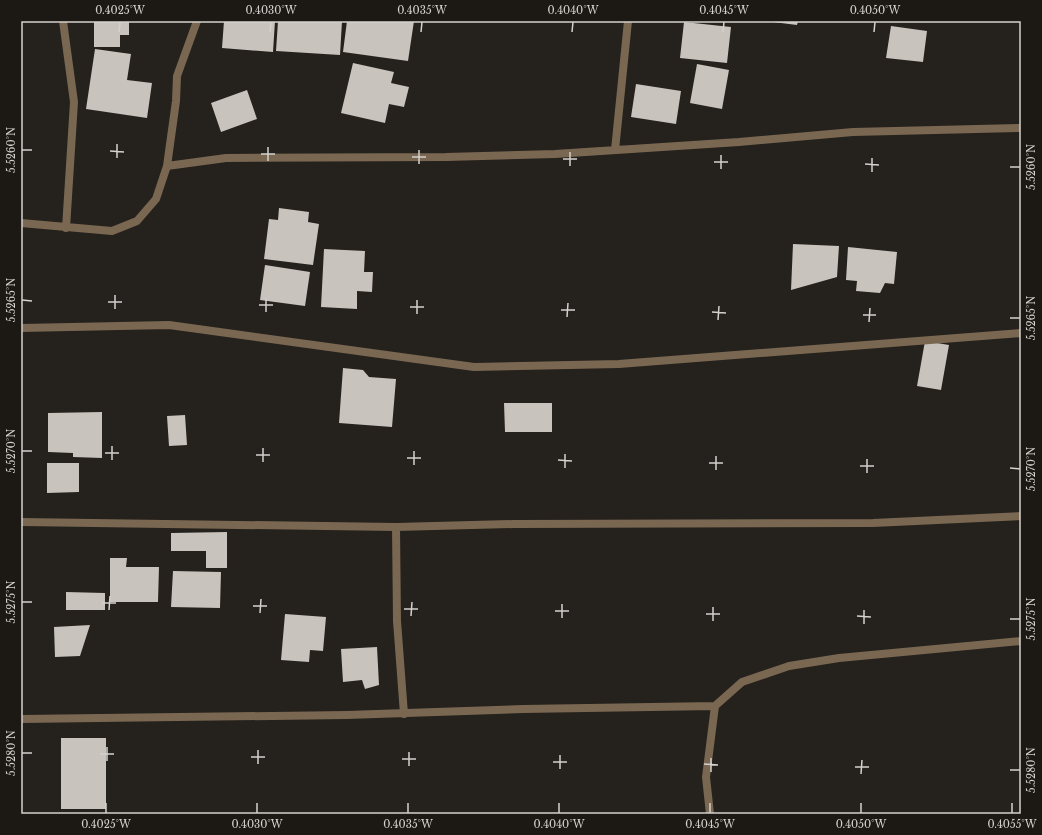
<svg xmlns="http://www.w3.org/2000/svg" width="1042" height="835" font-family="'Libre Baskerville',serif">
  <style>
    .building { fill: #c9c3bd }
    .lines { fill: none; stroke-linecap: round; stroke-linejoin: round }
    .street { stroke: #796752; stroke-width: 8 }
    .ticks { fill: none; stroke: #d4d1ce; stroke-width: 1.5 }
    .neatline { fill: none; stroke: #d4d1ce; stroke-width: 1.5 }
    .ticks-label { font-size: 10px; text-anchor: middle; fill: #d4d1ce }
  </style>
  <rect width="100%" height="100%" fill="#25211c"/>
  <path class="building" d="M94,21H129V35H120V47H94Z
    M224,21H275L273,52L222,48Z
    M278,21H342L340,55L276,51Z
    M347,21H414L408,61L343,52Z
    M765,21H798L797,25Z
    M684,22L731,27L727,63L680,58Z
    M891,26L927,31L923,62L886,58Z
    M95,49L131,54L127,80L152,83L147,118L86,109Z
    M353,63L394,72L391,83L409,87L404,107L389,104L385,123L341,113Z
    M697,64L729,70L722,109L690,103Z
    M636,84L681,91L676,124L631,117Z
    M247,90L257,119L221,132L211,103Z
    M279,208L309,212L308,222L319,224L313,265L264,259L269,219L278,220Z
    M793,244L839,246L837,277L791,290Z
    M848,247L897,252L894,284L885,283L880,293L856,291L857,281L846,280Z
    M324,249L365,251L364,272H373L372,292L357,291V309L321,307Z
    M265,265L310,272L305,306L260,300Z
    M925,341L949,345L941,390L917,386Z
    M343,368L363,370L369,377L396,379L392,427L339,423Z
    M504,403H552V432H505Z
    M102,412V458L73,457V453L48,452V413Z
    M185,415L187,445L169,446L167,416Z
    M47,463H79V492L47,493Z
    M227,532V568H206V551H171V533Z
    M110,558H127L126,567H159L158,602H110Z
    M173,571L221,572L220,608L171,607Z
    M66,592L105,593V610H66Z
    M285,614L326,617L323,651L310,650L309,662L281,660Z
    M90,625L80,656L55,657L54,627Z
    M377,647L379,685L365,689L362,680L343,682L341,649Z
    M61,738H106V809H61Z"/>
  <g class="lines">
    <path class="street" d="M63,21L74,102L66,228
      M615,150L628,21
      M167,166L226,158L446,157L555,154L739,142L853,132L1021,128
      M21,223L112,231L137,221L156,199L167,166L176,101L177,76L197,21
      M21,328L169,325L474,367L619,364L1021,333
      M21,522L396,527L514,524L873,523L1021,516
      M396,527L397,621L404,714
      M21,719L347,715L523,709L715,706
      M710,814L706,777L715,706L742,682L789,666L839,658L1021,641"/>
  </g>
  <path class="ticks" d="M119,32L120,22M270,32L271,22M421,32L422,22M572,32L573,22M723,32L724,22M874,32L875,22M22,150H32M110,151L124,152M261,154H275M412,157H426M117,158V144M563,159H577M268,161V147M714,162H728M419,164V150M865,164L879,165M570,166V152M1010,167H1020M721,169V155M872,172V158M22,300L32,301M108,302H122M259,305H273M410,307H424M115,309V295M561,310H575M266,312V298M712,312L726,313M417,314V300M863,315H876M567,317L568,303M1010,318H1020M718,320L719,306M869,322L870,308M22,451H32M105,453H119M256,455H270M407,458H421M112,460V446M558,460L572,461M263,462V448M709,463H723M414,465V451M860,466H874M565,468V454M1010,468L1020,469M716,470V456M867,473V459M22,602H32M102,603H116M253,606H267M404,609H418M109,610L110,596M555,611H569M260,613L261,599M706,614H720M411,616L412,602M857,616L871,617M562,618V604M1010,619H1020M713,621V607M864,624V610M22,753H32M100,754H114M251,757H265M402,759H416M107,761V747M553,762H567M258,764V750M704,764L718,765M409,766V752M855,767H869M560,769V755M1010,770H1020M711,772V758M861,774L862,760M106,813V803M257,813V803M408,813V803M559,813V803M710,813V803M861,813V803M1012,813V803"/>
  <rect width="1042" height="835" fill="none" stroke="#1c1813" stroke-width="44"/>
  <rect x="22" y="22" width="998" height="791" class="neatline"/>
  <g class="ticks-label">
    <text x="120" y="14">0.4025°W</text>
    <text x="271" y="14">0.4030°W</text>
    <text x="422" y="14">0.4035°W</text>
    <text x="573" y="14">0.4040°W</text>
    <text x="724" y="14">0.4045°W</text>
    <text x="875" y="14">0.4050°W</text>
    <text transform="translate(11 150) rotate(-90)" y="4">5.5260°N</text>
    <text transform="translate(1031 167) rotate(-90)" y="4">5.5260°N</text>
    <text transform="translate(11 300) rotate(-90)" y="4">5.5265°N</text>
    <text transform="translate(1031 318) rotate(-90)" y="4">5.5265°N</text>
    <text transform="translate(11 451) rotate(-90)" y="4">5.5270°N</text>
    <text transform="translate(1031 469) rotate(-90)" y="4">5.5270°N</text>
    <text transform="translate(11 602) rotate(-90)" y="4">5.5275°N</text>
    <text transform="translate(1031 619) rotate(-90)" y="4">5.5275°N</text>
    <text transform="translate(11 753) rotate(-90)" y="4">5.5280°N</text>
    <text transform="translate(1031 770) rotate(-90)" y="4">5.5280°N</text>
    <text x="106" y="828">0.4025°W</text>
    <text x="257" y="828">0.4030°W</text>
    <text x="408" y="828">0.4035°W</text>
    <text x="559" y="828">0.4040°W</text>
    <text x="710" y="828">0.4045°W</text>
    <text x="861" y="828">0.4050°W</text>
    <text x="1012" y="828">0.4055°W</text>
  </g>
</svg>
